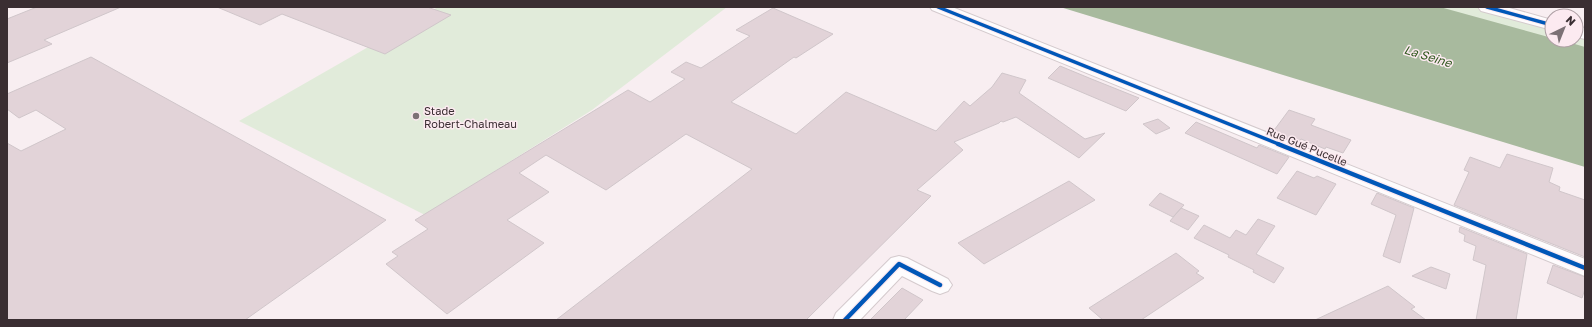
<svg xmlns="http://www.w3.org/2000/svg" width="1592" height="327" font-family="'Golos Text',sans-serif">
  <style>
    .green { fill: #e1ebda }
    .water { fill: #a8ba9e }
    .building { fill: #e2d3d8; stroke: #d0c6ca }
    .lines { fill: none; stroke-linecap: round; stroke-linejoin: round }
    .street-casing { stroke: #d4cacd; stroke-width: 2 }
    .secondary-casing { stroke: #d4cacd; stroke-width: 2 }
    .street { fill: #fefcfd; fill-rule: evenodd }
    .secondary { fill: #fefcfd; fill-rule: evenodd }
    .cycleway-far1-casing { stroke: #fceaf0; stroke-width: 5.5 }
    .cycleway-casing { stroke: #fceaf0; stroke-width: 7 }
    .cycleway-far1 { stroke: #0057b8; stroke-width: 3.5 }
    .cycleway { stroke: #0057b8; stroke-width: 4.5 }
    .poi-dot { fill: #7c7175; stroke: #fceaf0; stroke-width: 1.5 }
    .labels { text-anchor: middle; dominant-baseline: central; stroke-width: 3; stroke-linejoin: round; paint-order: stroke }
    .poi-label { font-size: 11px; fill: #3a2e32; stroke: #fceaf0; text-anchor: start }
    .street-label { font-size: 11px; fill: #3a2e32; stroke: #fceaf0 }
    .water-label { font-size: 12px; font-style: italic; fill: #31591f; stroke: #fceaf0 }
  </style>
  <rect width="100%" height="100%" fill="#f8eef1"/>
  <path class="green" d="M438,7H727L592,110L425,215L239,121Z
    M1432,7H1506L1552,20V40H1576V27L1585,29V49Z"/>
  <path class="water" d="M1060,7H1440L1552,38V40H1561L1585,47V167Z"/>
  <path class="building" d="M37,7H121L44,40L52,44L7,63V19Z
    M217,7H427L451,15L385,54L282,14L260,25Z
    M773,8L833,34L796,58L794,57L731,102L796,134L846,92L936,131L964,101L970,106L992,87L1002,73L1026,80L1019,93L1085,139L1105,133L1079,158L1016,117L1003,122L1001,121L999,123L954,142L963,150L917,190L931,196L806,320H556L752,169L686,134L606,190L546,155L519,173L549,192L507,220L544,243L447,314L386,264L398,256L392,252L428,229L415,220L628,90L650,102L685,79L671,72L686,62L701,68L750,36L736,30Z
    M91,57L225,131L386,220L245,320H7V143L21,151L66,129L36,110L19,118L7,109V94Z
    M1060,66L1094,80L1139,98L1126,111L1048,78Z
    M1289,110L1315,119L1311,125L1351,140L1343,153L1326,147L1325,149L1301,139L1298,143L1269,132L1272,128L1275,129Z
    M1158,119L1170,128L1156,134L1143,124Z
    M1196,122L1257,148L1259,145L1289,157L1277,174L1185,133Z
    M1507,154L1553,168L1549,182L1560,187L1559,191L1585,200V257L1454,205L1469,172L1464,170L1470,157L1500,168Z
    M1297,171L1314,178L1317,176L1336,184L1316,215L1277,198Z
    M1069,181L1095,200L984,264L958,243Z
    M1160,193L1184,205L1173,217L1149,205Z
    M1377,193L1414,208L1400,263L1383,256L1396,215L1371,204Z
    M1181,208L1199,216L1188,230L1170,221Z
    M1258,219L1275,226L1256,254L1284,268L1274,283L1253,272L1254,270L1228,257L1229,255L1194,238L1204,225L1230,238L1236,230L1246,235Z
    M1460,227L1527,254L1516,320H1476L1486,265L1473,260L1476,246L1464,241L1465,235L1459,232Z
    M1176,253L1199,271L1196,273L1204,278L1141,320H1103L1089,308Z
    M1553,265L1585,277V289L1582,298L1547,283Z
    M1431,267L1450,274L1446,289L1412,276Z
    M1388,286L1415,307L1411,309L1426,320H1315Z
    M902,288L923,300L904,320H870Z"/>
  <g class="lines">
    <defs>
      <path id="street" d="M930,7H952L1585,259V276L932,10Z
        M899,256L907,258L948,279L952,285L948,291L940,294L932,291L902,276L860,320H833L836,313L891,258Z"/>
      <path id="secondary" d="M1478,7H1506L1552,20V30L1481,11Z
        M1576,26L1585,28V39L1576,37Z"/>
    </defs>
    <use href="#street" class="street-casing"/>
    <use href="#secondary" class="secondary-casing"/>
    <use href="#street" class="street"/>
    <use href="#secondary" class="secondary"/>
    <defs>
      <path id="cycleway-far1" d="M938,7L1281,145
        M1487,7L1552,25"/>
      <path id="cycleway" d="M1278,144L1585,268
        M845,320L899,264L940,285"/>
    </defs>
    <use href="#cycleway-far1" class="cycleway-far1-casing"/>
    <use href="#cycleway" class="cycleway-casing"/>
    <use href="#cycleway-far1" class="cycleway-far1"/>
    <use href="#cycleway" class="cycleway"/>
  </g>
  <circle class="poi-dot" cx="416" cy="116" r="4"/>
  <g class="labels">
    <g class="poi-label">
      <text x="424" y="110">Stade<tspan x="424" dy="13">Robert-Chalmeau</tspan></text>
    </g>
    <g class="street-label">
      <text transform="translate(1307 146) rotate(22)">Rue Gué Pucelle</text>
    </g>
    <g class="water-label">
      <text transform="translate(1428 56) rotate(17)">La Seine</text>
    </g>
  </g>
  <rect width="1592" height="327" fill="none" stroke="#3a2e32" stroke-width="16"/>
  <g transform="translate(1564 28) rotate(43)"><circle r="19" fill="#fceaf0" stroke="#ae9fa4"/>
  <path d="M0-3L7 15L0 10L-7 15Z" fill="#7c7175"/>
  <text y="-6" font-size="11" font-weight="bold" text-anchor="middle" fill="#3a2e32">N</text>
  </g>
</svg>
